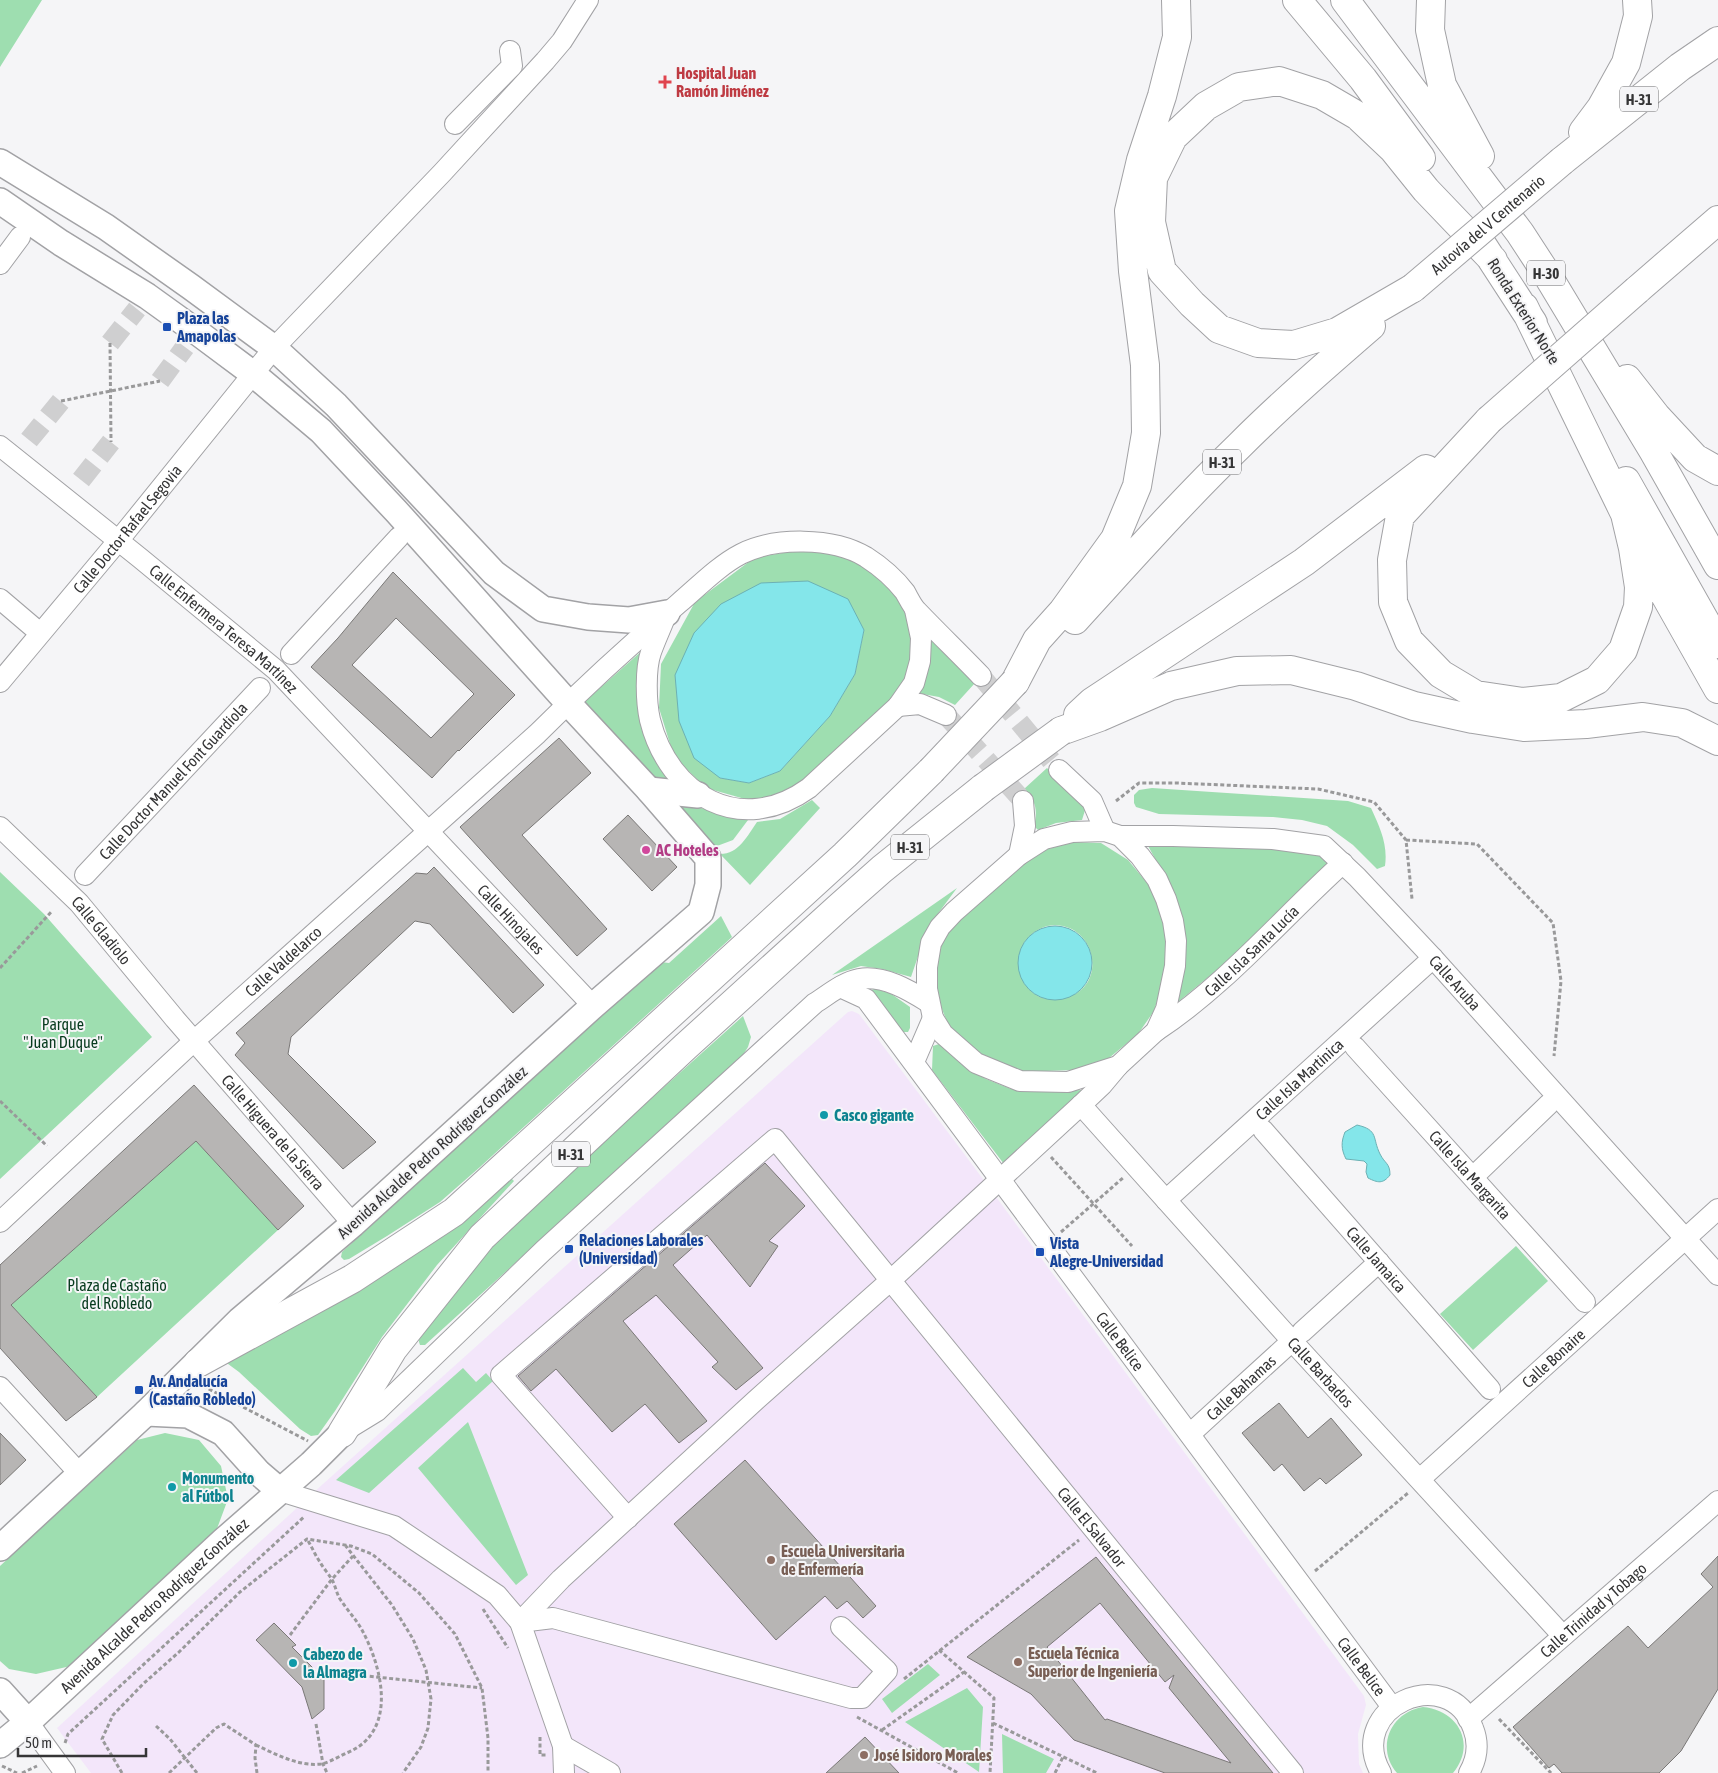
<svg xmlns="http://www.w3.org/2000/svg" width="1718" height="1773" font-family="'Asap Condensed',sans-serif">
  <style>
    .education { fill: #f3e6fa }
    .green { fill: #9edeb0; fill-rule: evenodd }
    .water { fill: #84e6ea; stroke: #6cb1b4 }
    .building { fill: #b7b5b4; stroke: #7a7877; fill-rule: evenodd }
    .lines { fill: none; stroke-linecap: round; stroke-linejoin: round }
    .minor-tunnel { stroke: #cfcfd0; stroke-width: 20; stroke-dasharray: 20 10; stroke-linecap: butt }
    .minor-casing { stroke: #a2a2a5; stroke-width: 22 }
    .major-casing { stroke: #a2a2a5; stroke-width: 28 }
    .highway-casing { stroke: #a2a2a5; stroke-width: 30 }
    .path { stroke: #99999a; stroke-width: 3; stroke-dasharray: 4 2.5; stroke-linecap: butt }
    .minor { stroke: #fff; stroke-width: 20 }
    .major { stroke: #fff; stroke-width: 25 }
    .highway { stroke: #fff; stroke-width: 28 }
    .highway-bridge-casing { stroke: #a2a2a5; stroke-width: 30; stroke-linecap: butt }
    .highway-bridge { stroke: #fff; stroke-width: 28 }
    .health-dot { fill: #e0444e; stroke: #f5f5f7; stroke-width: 2 }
    .transit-dot { fill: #1a4fb4; stroke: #f5f5f7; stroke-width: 2 }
    .hotel-dot { fill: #d1479c; stroke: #f5f5f7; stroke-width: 2 }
    .culture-dot { fill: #0f9aa8; stroke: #f5f5f7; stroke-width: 2 }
    .education-dot { fill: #8d6e63; stroke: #f5f5f7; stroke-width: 2 }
    .labels { text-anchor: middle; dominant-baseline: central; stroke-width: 4; stroke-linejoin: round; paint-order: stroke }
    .shield { fill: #f5f5f7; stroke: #6f6f70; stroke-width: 1 }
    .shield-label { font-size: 15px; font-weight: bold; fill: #353536 }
    .health-label { font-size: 16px; font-weight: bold; fill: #be3a42; stroke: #f5f5f7; text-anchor: start }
    .street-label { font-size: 16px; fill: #353536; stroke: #f5f5f7 }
    .transit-label { font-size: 16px; font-weight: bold; fill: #164399; stroke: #f5f5f7; text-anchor: start }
    .hotel-label { font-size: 16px; font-weight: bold; fill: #b23c85; stroke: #f5f5f7; text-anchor: start }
    .park-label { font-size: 16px; fill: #073b1e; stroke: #f5f5f7 }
    .culture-label { font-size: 16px; font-weight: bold; fill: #0d838f; stroke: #f5f5f7; text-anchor: start }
    .education-label { font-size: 16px; font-weight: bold; fill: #785e54; stroke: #f5f5f7; text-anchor: start }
  </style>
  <rect width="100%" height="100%" fill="#f5f5f7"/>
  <path class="education" d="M852,1011L859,1014L974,1167L1364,1696L1366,1705L1358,1734L1359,1764L1363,1773H91L57,1728L323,1484L848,1012Z"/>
  <path class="green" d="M0,0H42L0,67Z
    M811,548L862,563L903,603L913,644L906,678L887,705L792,790L752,801L706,788L674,757L659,708L661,664L695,602L754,558ZM864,630L855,674L830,716L780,771L749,783L720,778Z
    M930,630L975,683L955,705L939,697L917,693Z
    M644,649L637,688L638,711L645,735L658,766L673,785L652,778L583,703Z
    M1047,768L1086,807L1082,820L1056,823L1038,830L1034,826C1038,811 1036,800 1024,789Z
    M1152,788L1348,801L1371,808C1380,828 1388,844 1385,866L1377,869L1353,845L1327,826L1302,820L1273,817L1159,814L1136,807L1134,803V795L1139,790Z
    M812,800L820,808L750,885L720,854C739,854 747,836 757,822L780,819Z
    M685,804L713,811L751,816L733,840L717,846L707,842L678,806Z
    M1071,842L1101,843L1128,860L1153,890L1169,933L1166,972L1154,1011L1138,1034L1109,1058L1074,1070L1019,1072L976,1053L948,1024L935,992L938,947L952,927L1012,870L1045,850ZM1047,926C1095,918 1111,986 1065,998C1018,1011 998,942 1047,926Z
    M1147,844L1313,850L1334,864L1257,937L1178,1002L1185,965L1184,923L1169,884Z
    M0,872L44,914L152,1037L0,1179Z
    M957,888L928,927L911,977L882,969L861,966L832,975Z
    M721,916L732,937L480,1167L440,1202L387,1236L349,1259L344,1260L341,1257L342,1252L661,962L669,963Z
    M875,989L890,993L910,1007V1028L908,1032H902L872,993L871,990Z
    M743,1016L751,1037L748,1047L741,1058L425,1345H420L419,1342V1338L491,1247L535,1203Z
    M939,1044L966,1068L986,1079L1011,1089L1054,1091L1083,1090L1004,1164L932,1070L933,1046Z
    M196,1141L278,1230L97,1397L11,1305Z
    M511,1178L514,1181L437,1265L382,1337L335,1411L318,1435L311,1436L300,1429L239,1372L224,1361Z
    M1516,1246L1548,1281L1473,1350L1440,1314Z
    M463,1368L476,1382L486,1373L493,1381L369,1493L336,1480Z
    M468,1422L528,1575L516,1585L418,1468Z
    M165,1433L199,1440L221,1466L228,1499L215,1534L75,1665L36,1674L9,1669L0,1661V1566L137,1440Z
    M928,1664L940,1675L892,1713L882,1699Z
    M967,1688L983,1707L979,1772L905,1722Z
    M1423,1707C1458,1710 1477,1744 1453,1773H1397C1375,1747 1391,1712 1423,1707Z
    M1002,1734L1054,1759L1046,1773H1003Z"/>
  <path class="water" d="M808,581L848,599L864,630L855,674L830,716L780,771L749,783L720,778L694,758L679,721L675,675L694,633L721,604L761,583Z
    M1018 963a37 37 0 1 1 74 0a37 37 0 1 1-74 0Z
    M1357,1125C1379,1130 1372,1138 1380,1154C1385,1164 1390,1163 1390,1175C1383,1184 1378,1183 1368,1178L1366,1172L1367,1164L1364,1161L1346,1159C1341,1149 1341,1142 1345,1132Z"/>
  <path class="building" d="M393,572L515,695L459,751L458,750L432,778L311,667L338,638ZM396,618L474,694L431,738L352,665Z
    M559,738L591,773L522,835L607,929L577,956L460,827Z
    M628,815L677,867L652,891L603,839Z
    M434,867L544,985L513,1013L430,924L415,921L291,1037L288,1054L376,1142L343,1169L235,1055L245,1043L236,1033L416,873L427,874Z
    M194,1085L304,1206L278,1230L196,1141L11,1305L97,1397L66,1421L0,1348V1265Z
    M765,1163L805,1206L769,1241L778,1246L750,1287L707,1235L673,1265L763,1368L736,1390L712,1367L718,1362L656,1295L623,1321L707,1421L679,1443L645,1404L612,1432L556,1369L531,1391L518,1376Z
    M1279,1403L1308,1438L1331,1418L1362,1455L1326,1484L1320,1478L1304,1491L1282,1464L1274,1471L1242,1433Z
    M0,1433L26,1460L0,1485Z
    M745,1460L876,1606L863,1618L847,1601L837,1609L825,1596L776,1640L674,1524Z
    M1718,1556V1689L1681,1751L1659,1773H1562L1554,1764L1549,1768L1513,1727L1628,1626L1648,1648L1713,1587L1701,1574Z
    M1096,1557L1185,1666L1273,1773H1165L1074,1740L1031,1694L967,1657ZM1100,1603L1165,1682L1174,1675L1169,1688L1231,1763L1107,1719L1105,1720L1047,1647Z
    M274,1623L296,1645L292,1647L324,1679V1709L312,1719L302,1687L256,1640Z
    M865,1737L899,1773H826Z"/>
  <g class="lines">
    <path class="minor-tunnel" d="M110,343L137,309
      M160,381L185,347
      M29,440L61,401
      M81,480L111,442
      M981,676L1059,770
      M946,715L1023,801"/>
    <defs>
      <g id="minor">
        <path d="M455,124L512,66L510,51"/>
        <path d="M0,264L20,237"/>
        <path id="s1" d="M0,446L140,558L276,670L593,1006"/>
        <path d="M0,599L40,633"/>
        <path d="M664,620C660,630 655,641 651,652C645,669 646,702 650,720C669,796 741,837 809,788L898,706L914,683L920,661L921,638L915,610"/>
        <path d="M291,654L399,537"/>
        <path id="s2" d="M0,682L118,541L274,348L442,173L545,61L562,41L588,0"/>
        <path d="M898,706L920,704L946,715"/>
        <path d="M1059,770L1092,801L1105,831"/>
        <path id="s3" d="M0,827L79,903L175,1019L353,1224"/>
        <path d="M1105,831L1120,836L1140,856L1157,879L1166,899L1173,921L1176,941L1175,966L1166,1009L1156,1031L1118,1066L1068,1082L1020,1081L976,1063L943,1034L933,1018L927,989V967L931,943L940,927L954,912L1019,855L1044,839L1072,832Z"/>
        <path id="s4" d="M1120,836H1173L1273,839L1324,846L1357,877L1433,958L1718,1275"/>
        <path d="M1019,855L1025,826L1023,801"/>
        <path id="s5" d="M85,875L260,688"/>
        <path id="s6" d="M840,987L866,999L1392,1707"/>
        <path id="s7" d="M1156,1031C1226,985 1281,919 1343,863"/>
        <path id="s8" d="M1355,1047L1585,1302"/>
        <path d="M914,1062L933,1018"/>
        <path id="s9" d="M1081,1105L1292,1341L1563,1636"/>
        <path id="s10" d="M1263,1130L1490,1389"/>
        <path d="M1473,1177L1549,1104"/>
        <path id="s11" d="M1166,1200L1433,958"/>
        <path id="s12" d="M0,1222L194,1041L537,734C582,689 630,645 679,603C698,587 718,566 741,554C774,537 833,537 866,557C880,566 895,579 905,592C909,599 912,606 917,611C938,633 960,654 981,676"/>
        <path d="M1302,1332L1379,1262"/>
        <path d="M0,1387L79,1473"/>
        <path d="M346,1430L377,1411L543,1251L815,1003C828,995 843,982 859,979C884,975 909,990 928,1002"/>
        <path id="s13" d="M1190,1434L1292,1341"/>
        <path id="s14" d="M1420,1479L1718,1209"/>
        <path d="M280,1491L394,1526L497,1595L520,1622L563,1746L564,1773"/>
        <path id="s15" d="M628,1518L501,1375L775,1139L1293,1773"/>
        <path d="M520,1622L561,1579L756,1400L891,1280L1081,1105L1102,1085L1118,1066"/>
        <path d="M520,1622L553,1618L851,1698H862L887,1671L841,1627"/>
        <path id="s16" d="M1468,1719L1718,1501"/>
        <path d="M28,1722L65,1773"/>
        <path d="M563,1746L610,1773"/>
        <path d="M1381,1773C1344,1707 1449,1661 1473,1728C1479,1743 1477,1759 1469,1773"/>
      </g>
      <g id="major">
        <path d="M0,162L106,227L191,287L274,348L336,405L494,573L543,609L588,617L629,620L667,613"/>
        <path d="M0,201L61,243L147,296L197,332L252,373L321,431L396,511L568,703L649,790L708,858V885L701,912L593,1006L353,1224L240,1320L146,1413L0,1548"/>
        <path d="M649,790L698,795"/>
        <path d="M146,1413L188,1415L223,1433L259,1473L280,1491"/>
        <path d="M0,1691L28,1722"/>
        <path id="s17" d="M0,1745L28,1722L223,1541L311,1464L342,1433"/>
      </g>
      <path id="highway" d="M1297,0L1363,79L1421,158
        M1345,0L1520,233L1548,276L1654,452L1718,565
        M1431,0L1430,30L1442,85L1480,156
        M1583,132L1601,108L1626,63L1638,16L1637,0
        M1562,161L1680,67L1718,41
        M1483,246L1533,323
        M1413,288L1337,332L1294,345L1258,343L1219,329L1192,304L1162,271L1151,222L1153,178L1173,137L1206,106L1239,87L1279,81L1322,95L1358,116L1393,149L1426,190L1493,260
        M1637,290L1718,220
        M1627,379L1656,416L1695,458L1718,471
        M1489,420L1400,516L1392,560L1393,602L1409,641L1441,674L1476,695L1523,702L1561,698L1597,680L1623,650L1638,607L1639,587L1633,548L1625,514L1524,307
        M1626,481L1718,644
        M1641,549L1648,565L1718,689
        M1075,620C1129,561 1182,501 1239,446C1281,404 1326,365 1371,326
        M1015,682L1037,640L1063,611L1115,539L1137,486L1146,433L1145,365L1133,271L1129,211L1141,160L1162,96L1177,37L1176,0
        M1078,715L1092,702L1304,562L1426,469
        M1061,731L1100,717L1171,686L1237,671L1291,670L1356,686L1414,706L1473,719L1524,727L1586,724L1643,717L1682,723L1718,741
        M198,1363L352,1279L454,1212L845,855L931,771
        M342,1433L393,1349L482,1237L685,1047L838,908L882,869L983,788"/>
    </defs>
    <use href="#minor" class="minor-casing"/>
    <use href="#major" class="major-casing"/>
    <use href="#highway" class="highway-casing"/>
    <path class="path" d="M110,343L111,442
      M61,401L160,381
      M1116,801L1139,783H1176L1318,789L1374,802L1406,840L1412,899
      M1406,840L1477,844L1553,923L1561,981L1554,1056
      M0,968L52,911
      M0,1101L47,1146
      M1051,1157L1132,1246
      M1061,1232L1124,1177
      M203,1386L308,1441
      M345,1545L392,1605L413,1639L426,1670L431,1699L428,1728L421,1747L403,1773
      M1315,1571L1408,1493
      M483,1609L508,1648
      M290,1635L332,1579L353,1556
      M939,1650L994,1698L990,1773
      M318,1671L482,1688
      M904,1679L1079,1540
      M857,1717L958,1773
      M1499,1719L1551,1773
      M993,1723L1097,1773
      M316,1724L323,1764L327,1773
      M156,1726L170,1739L197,1773
      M882,1730L964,1672
      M540,1737V1755H547
      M65,1743L68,1734L305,1516
      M256,1745C275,1754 300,1767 321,1764C331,1762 341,1755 349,1752C398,1730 382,1667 362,1630C356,1619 347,1610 340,1599C336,1592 335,1584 331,1578C328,1573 323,1568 320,1562C315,1555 312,1547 307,1539
      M2,1766L17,1773
      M22,1773L37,1766
      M122,1773L102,1739L113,1715L143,1684L179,1652L240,1592L307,1539L351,1546L372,1554L419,1593L455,1634L482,1688L488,1738V1773
      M169,1773L216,1728L224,1724L256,1745L255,1758L257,1773
      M1055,1773L1063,1757"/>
    <use href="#minor" class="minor"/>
    <use href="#major" class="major"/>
    <use href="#highway" class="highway"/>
    <defs>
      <g id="highway-bridge">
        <path id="s18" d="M1413,288L1562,161"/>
        <path d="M1489,420L1637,290"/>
        <path d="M931,771L1015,682"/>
        <path d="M983,788L1061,731"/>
      </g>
    </defs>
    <use href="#highway-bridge" class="highway-bridge-casing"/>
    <use href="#highway-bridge" class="highway-bridge"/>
  </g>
  <path class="health-dot" d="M662.5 74.5h5v5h5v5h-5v5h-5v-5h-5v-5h5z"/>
  <g class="transit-dot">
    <rect x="162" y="322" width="10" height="10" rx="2.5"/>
    <rect x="564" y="1244" width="10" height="10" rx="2.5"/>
    <rect x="1035" y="1247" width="10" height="10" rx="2.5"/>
    <rect x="134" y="1385" width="10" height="10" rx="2.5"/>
  </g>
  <circle class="hotel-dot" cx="646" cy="850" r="5"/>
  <g class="culture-dot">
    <circle cx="824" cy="1115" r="5"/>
    <circle cx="172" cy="1487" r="5"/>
    <circle cx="293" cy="1663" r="5"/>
  </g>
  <g class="education-dot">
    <circle cx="771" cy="1560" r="5"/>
    <circle cx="1018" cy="1662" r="5"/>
    <circle cx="864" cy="1755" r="5"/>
  </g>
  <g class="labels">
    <g class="shield">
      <rect x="1620" y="86.5" width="38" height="25" rx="4"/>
      <rect x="1527" y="260.5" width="38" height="25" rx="4"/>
      <rect x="1203" y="449.5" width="38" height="25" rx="4"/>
      <rect x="891" y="834.5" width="38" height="25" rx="4"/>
      <rect x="552" y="1141.5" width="38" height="25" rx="4"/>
    </g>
    <g class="shield-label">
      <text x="1639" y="99">H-31</text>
      <text x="1546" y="273">H-30</text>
      <text x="1222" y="462">H-31</text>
      <text x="910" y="847">H-31</text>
      <text x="571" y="1154">H-31</text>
    </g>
    <g class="health-label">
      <text x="676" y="73">Hospital Juan<tspan x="676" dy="18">Ramón Jiménez</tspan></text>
    </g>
    <g class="street-label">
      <text stroke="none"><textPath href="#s18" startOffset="98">Autovía del V Centenario</textPath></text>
      <text transform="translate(1524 311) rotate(58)">Ronda Exterior Norte</text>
      <text stroke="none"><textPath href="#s2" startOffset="199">Calle Doctor Rafael Segovia</textPath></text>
      <text stroke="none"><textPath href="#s1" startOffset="289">Calle Enfermera Teresa Martínez</textPath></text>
      <text stroke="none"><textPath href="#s5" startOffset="129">Calle Doctor Manuel Font Guardiola</textPath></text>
      <text stroke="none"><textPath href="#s1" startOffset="698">Calle Hinojales</textPath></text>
      <text stroke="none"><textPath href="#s3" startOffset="145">Calle Gladiolo</textPath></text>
      <text stroke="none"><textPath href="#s7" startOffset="125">Calle Isla Santa Lucía</textPath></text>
      <text stroke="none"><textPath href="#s12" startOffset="385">Calle Valdelarco</textPath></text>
      <text stroke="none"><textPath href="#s4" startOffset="394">Calle Aruba</textPath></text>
      <text stroke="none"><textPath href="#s11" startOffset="180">Calle Isla Martinica</textPath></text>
      <text stroke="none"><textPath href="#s3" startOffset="410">Calle Higuera de la Sierra</textPath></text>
      <text transform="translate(432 1152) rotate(-42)">Avenida Alcalde Pedro Rodríguez González</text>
      <text stroke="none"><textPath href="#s8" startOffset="172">Calle Isla Margarita</textPath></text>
      <text stroke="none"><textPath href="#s10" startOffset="172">Calle Jamaica</textPath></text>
      <text stroke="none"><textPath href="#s6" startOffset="455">Calle Belice</textPath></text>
      <text stroke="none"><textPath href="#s14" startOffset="180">Calle Bonaire</textPath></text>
      <text stroke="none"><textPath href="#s9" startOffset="359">Calle Barbados</textPath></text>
      <text stroke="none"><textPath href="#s13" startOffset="69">Calle Bahamas</textPath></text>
      <text stroke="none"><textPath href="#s15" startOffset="1054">Calle El Salvador</textPath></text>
      <text stroke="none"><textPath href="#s17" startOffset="208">Avenida Alcalde Pedro Rodríguez González</textPath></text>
      <text stroke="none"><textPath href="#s16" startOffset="166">Calle Trinidad y Tobago</textPath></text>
      <text stroke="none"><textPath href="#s6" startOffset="860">Calle Belice</textPath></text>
    </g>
    <g class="transit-label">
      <text x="177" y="318">Plaza las<tspan x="177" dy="18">Amapolas</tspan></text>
      <text x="579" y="1240">Relaciones Laborales<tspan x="579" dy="18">(Universidad)</tspan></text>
      <text x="1050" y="1243">Vista<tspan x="1050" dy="18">Alegre-Universidad</tspan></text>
      <text x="149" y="1381">Av. Andalucía<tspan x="149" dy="18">(Castaño Robledo)</tspan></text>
    </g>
    <g class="hotel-label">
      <text x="656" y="850">AC Hoteles</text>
    </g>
    <g class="park-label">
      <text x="63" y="1024">Parque<tspan x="63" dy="18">"Juan Duque"</tspan></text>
      <text x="117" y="1285">Plaza de Castaño<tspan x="117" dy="18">del Robledo</tspan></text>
    </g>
    <g class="culture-label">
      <text x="834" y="1115">Casco gigante</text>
      <text x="182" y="1478">Monumento<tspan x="182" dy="18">al Fútbol</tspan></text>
      <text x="303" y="1654">Cabezo de<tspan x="303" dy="18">la Almagra</tspan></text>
    </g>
    <g class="education-label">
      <text x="781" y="1551">Escuela Universitaria<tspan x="781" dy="18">de Enfermería</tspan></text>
      <text x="1028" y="1653">Escuela Técnica<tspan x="1028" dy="18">Superior de Ingeniería</tspan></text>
      <text x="874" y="1755">José Isidoro Morales</text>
    </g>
  </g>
  <path d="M18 1748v8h128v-8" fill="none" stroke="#353536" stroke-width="2.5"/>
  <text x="25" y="1748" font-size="15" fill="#353536" stroke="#f5f5f7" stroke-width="4" paint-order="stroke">50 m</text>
</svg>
